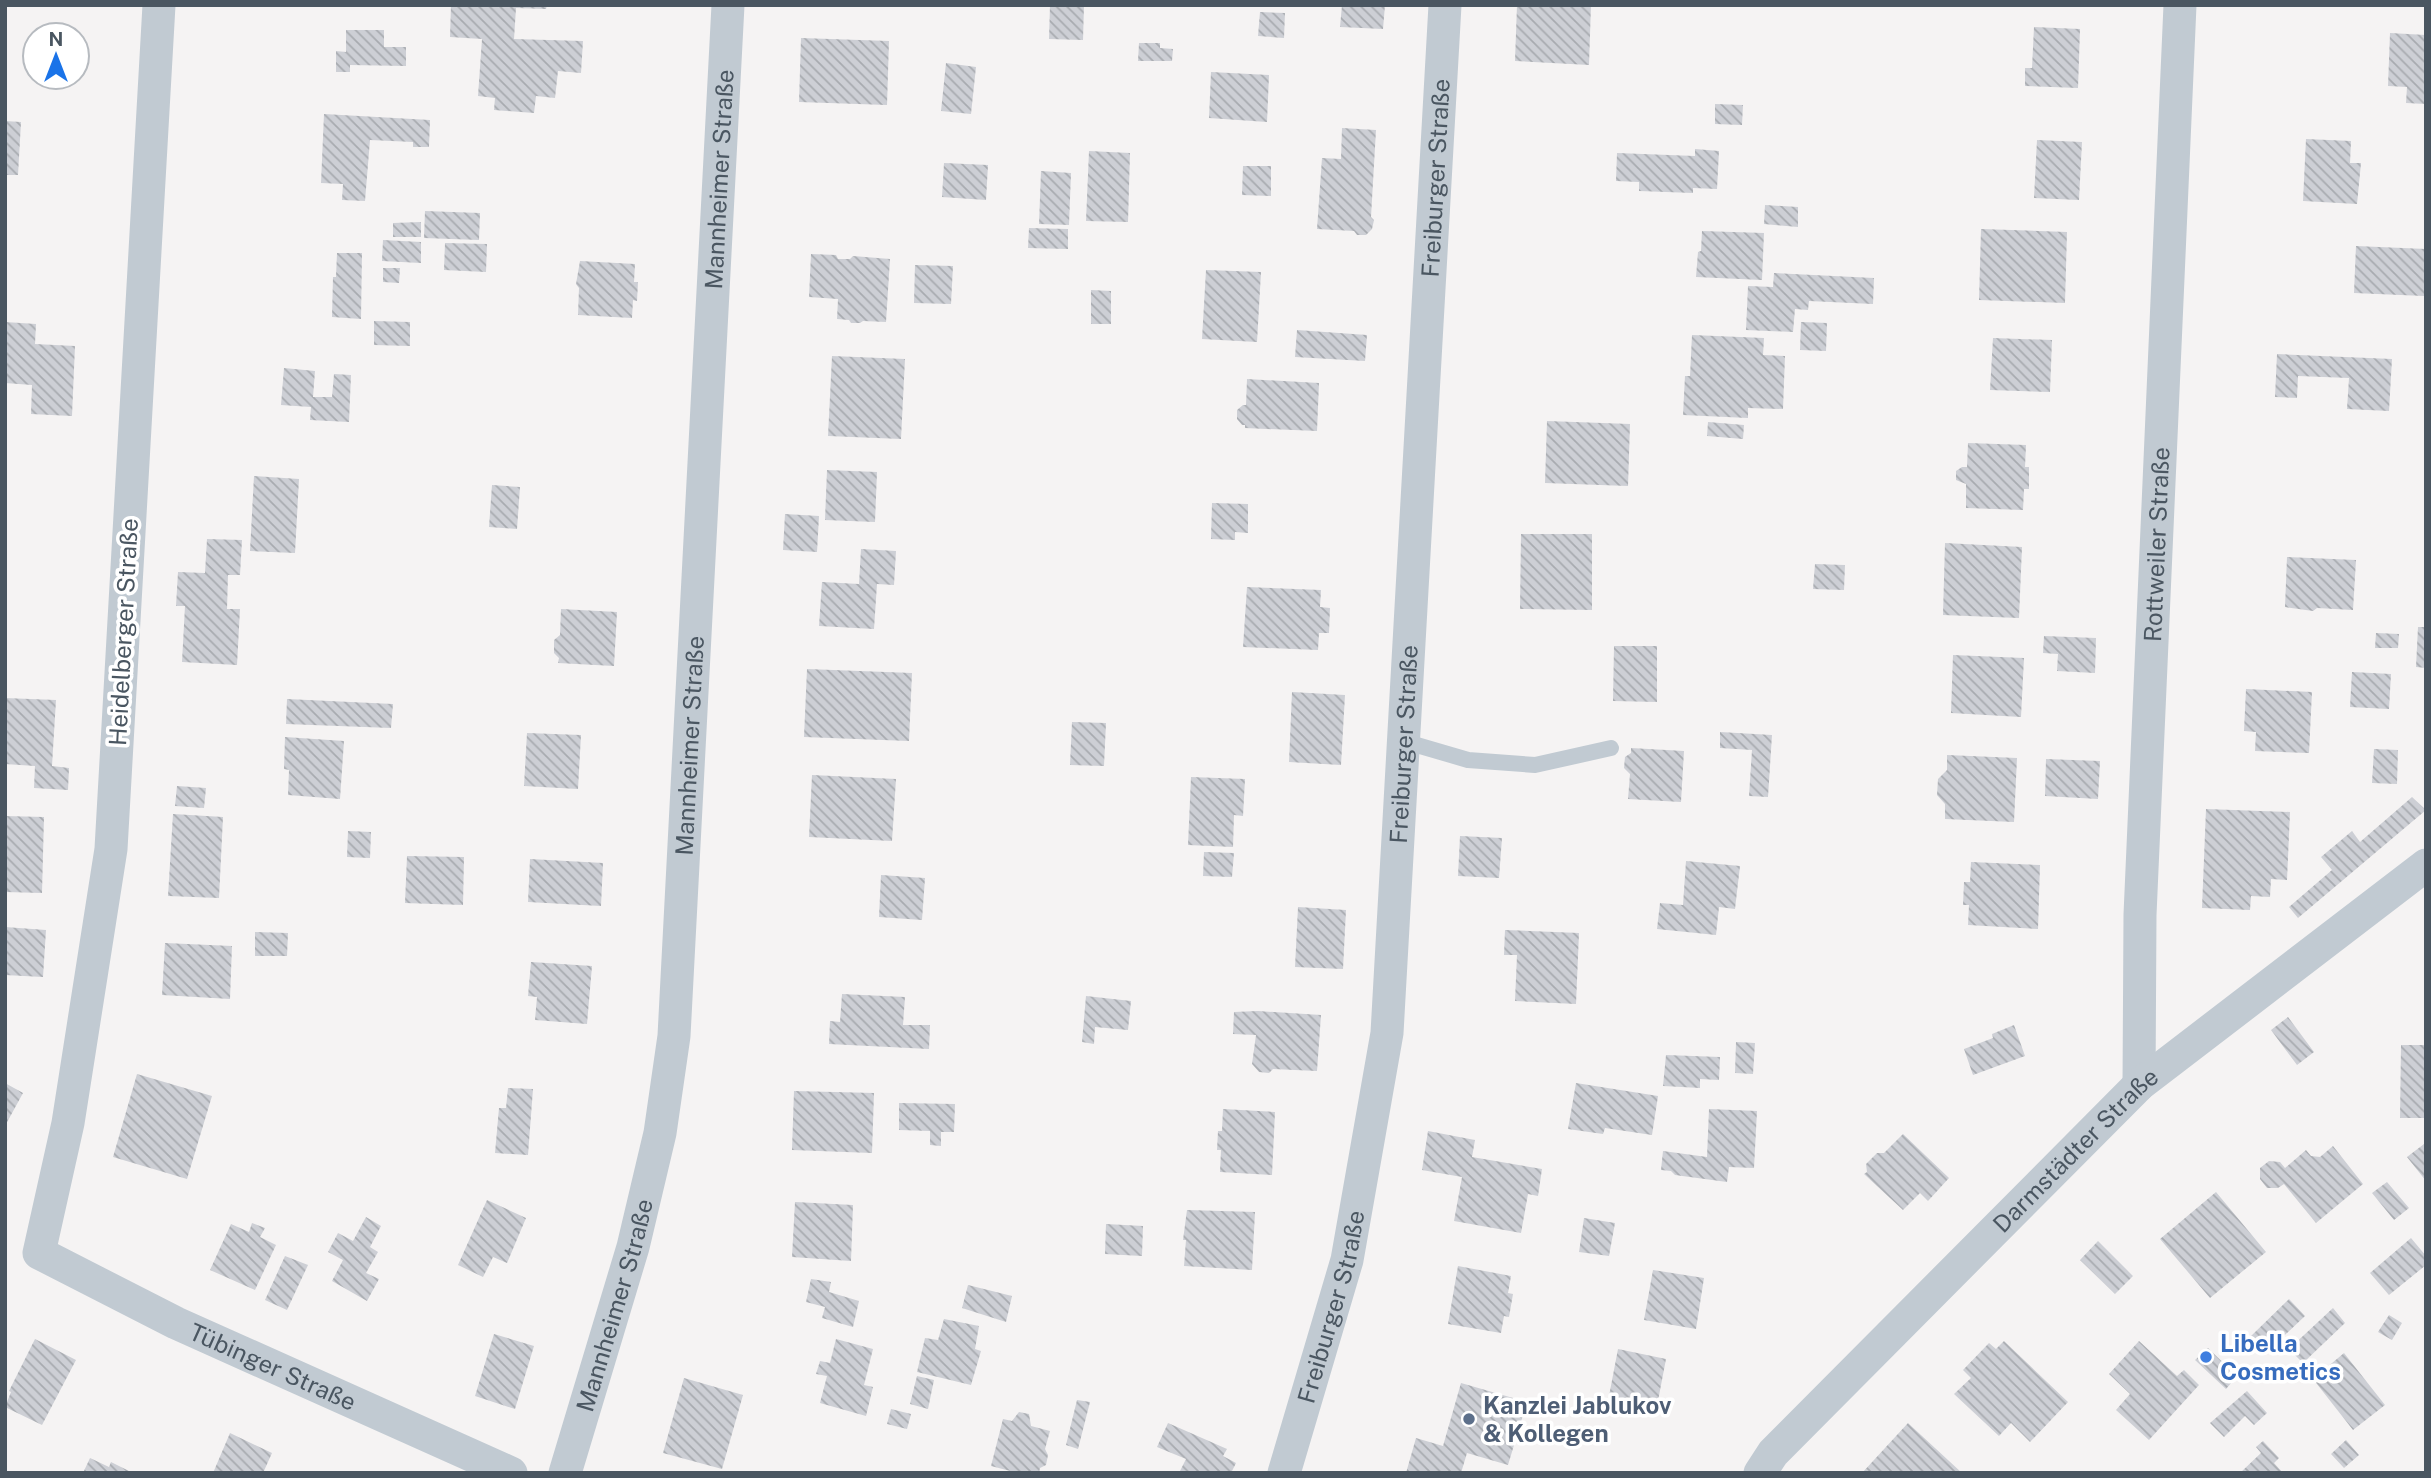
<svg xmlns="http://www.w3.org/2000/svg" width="2431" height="1478" font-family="'Public Sans',sans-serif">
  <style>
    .building { fill: url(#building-back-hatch) }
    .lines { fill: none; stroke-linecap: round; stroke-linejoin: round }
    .lane { stroke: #c1cad2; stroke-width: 16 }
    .street { stroke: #c1cad2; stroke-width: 33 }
    .shop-dot { fill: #3f7fe0; stroke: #fff; stroke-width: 2.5 }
    .service-dot { fill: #5c6f8a; stroke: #fff; stroke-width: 2.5 }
    .labels { text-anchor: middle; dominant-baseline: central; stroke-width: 7; stroke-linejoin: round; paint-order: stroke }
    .street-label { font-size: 24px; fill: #4a5661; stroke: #fff }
    .shop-label { font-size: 24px; font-weight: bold; fill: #366cbe; stroke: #fff; text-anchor: start }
    .service-label { font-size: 24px; font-weight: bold; fill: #4e5e75; stroke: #fff; text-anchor: start }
  </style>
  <defs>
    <pattern id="building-back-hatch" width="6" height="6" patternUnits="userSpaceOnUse" patternTransform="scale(1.75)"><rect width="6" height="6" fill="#cdcfd5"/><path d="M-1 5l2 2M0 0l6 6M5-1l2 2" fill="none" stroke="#a8abb0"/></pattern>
  </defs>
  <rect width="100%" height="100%" fill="#f5f3f3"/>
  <path class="building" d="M451,5H547L546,9L516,8L514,39L583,41L581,73L558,71L555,98L536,96L534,113L494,110L495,98L478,96L482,39L450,37Z
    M1050,5H1084L1083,40L1049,39Z
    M1342,5H1385L1383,29L1340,27Z
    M1517,5H1591L1589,65L1515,61Z
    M1260,12L1285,13L1284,38L1258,36Z
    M2034,27L2080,29L2078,88L2025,86V68H2032Z
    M346,30H384V47H406V66L350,65V72H336V51L346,52Z
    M2390,33L2426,35V104L2406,103L2407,87L2388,86Z
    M801,38L889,41L887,105L799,102Z
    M1139,43H1160V48L1173,49L1172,61H1138Z
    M946,63L976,67L971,114L941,111Z
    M1211,72L1269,75L1267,122L1209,118Z
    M1715,104L1743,105L1742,125L1715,124Z
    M324,114L430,120L429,147H413V142L370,140L365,201L342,200L343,184L321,183Z
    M5,121L21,122L18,175H5Z
    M1342,128L1376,130L1371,217L1374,220L1372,229L1366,235H1357L1354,231L1317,229L1322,158L1341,159Z
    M2306,139L2351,141L2350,163H2361L2357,204L2303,201Z
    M2037,140L2082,142L2079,200L2034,198Z
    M1695,149L1719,151L1717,189L1693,188V193L1639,191V182L1616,181L1617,153L1695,156Z
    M1089,151L1130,153L1128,222L1086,221Z
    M944,163L988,165L986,200L942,197Z
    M1243,166H1271V196L1242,195Z
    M1041,171L1071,173L1069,225L1039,224Z
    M1765,205L1798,207V227L1764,224Z
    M425,211L480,213L479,240L424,238Z
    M421,222V237H393V223Z
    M1029,228L1068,229V249L1028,248Z
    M1981,229L2067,232L2065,303L1979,300Z
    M1702,231L1764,233L1762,280L1696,277L1698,252L1701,251Z
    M383,240L421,242V263L382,261Z
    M445,243L487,244L486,272L444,270Z
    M2356,246L2426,249L2424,296L2354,293Z
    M337,253H362L361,319L332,317L333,277H336Z
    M811,254L836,255L838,259H850L853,256L890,259L886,322L863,321L860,323H851L849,320L837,319L838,299L809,297Z
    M580,261L635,264L634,282H638L637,301L633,300L632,318L578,315L579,288L576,284Z
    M915,265L953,266L951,304L914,303Z
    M383,268H400L399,283L383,282Z
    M1206,270L1261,272L1257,342L1202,339Z
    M1774,273L1874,278L1873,304L1809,301L1808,310L1795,309L1793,332L1746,330L1748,286L1773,287Z
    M1091,290L1111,291V324H1091Z
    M374,321L410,322V346L374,345Z
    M5,322L36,324L35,344L75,346L72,416L31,414L32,385L5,383Z
    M1801,322L1827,323L1826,351L1800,350Z
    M1297,330L1367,335L1365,361L1295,357Z
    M1692,335L1764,338L1763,355L1785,356L1783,409L1748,408V418L1683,415L1685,376H1690Z
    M1993,338L2052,340L2050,392L1990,390Z
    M2277,354L2392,359L2389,411L2347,409L2349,378L2298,376L2297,398L2275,397Z
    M832,356L905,359L901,439L828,436Z
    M284,368L315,371L313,397H332L334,374L351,375L349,422L310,420L311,407L281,405Z
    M1247,379L1319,383L1317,431L1245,428V425H1242L1237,419V410L1243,405H1246Z
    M1547,421L1630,424L1628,486L1545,483Z
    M1708,422L1744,425L1743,439L1707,436Z
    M1968,443L2026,445L2025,467H2029V489H2024L2023,510L1966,508V484L1956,480V471L1962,467H1967Z
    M827,470L877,472L875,522L825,520Z
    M254,476L299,479L295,553L250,551Z
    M492,485L520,487L517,529L489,527Z
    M1212,503L1248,504V533L1235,532V540L1211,539Z
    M785,514L819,516L817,552L783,550Z
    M1521,534H1592V610L1520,609Z
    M207,539L242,540L240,575H228L227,609H240L237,665L182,662L185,606H176L178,572L205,573Z
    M1945,543L2022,547L2019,618L1943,615Z
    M861,549L896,551L894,585L877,584L874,629L819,626L822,582L859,584Z
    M2287,557L2356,560L2353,610L2317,608L2313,611L2285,607Z
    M1815,564L1845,565L1844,590L1813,589Z
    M1247,587L1321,590L1320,607L1330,608L1329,633H1319L1318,650L1243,647Z
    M561,609L617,612L614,666L558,663L559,658L554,653V640L560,635Z
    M2418,627H2426V668L2416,667Z
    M2376,633L2399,634L2398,648H2375Z
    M2044,636L2096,638L2095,673L2057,671L2058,654L2043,653Z
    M1614,646H1657V702L1613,701Z
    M1953,655L2024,658L2021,717L1951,713Z
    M807,669L912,673L909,741L804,737Z
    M2352,672L2391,674L2389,709L2350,707Z
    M2246,689L2312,692L2309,753L2255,751L2256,732L2244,731Z
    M1292,692L1345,695L1341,765L1289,762Z
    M5,698L56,700L52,766L69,768L68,790L34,788L35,766L5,764Z
    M287,699L393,704L391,728L286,724Z
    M1072,722L1106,723L1104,766L1070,765Z
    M1720,732L1772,735L1768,797L1749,796L1752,750L1720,748Z
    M527,733L581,735L578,789L524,786Z
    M285,737L344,741L340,799L288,795L289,770L284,769Z
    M1631,748L1684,751L1681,802L1628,799L1630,774L1624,768L1625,757L1631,753Z
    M2374,749L2398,750L2397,784L2372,783Z
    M1947,755L2017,758L2014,822L1945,819V804L1937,795L1938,779L1947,770Z
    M2046,759L2100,761L2098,799L2045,796Z
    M812,775L896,779L892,841L809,837Z
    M1191,777L1245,779L1243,816L1234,815L1233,847L1188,845Z
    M177,786L206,788L204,808L175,806Z
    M2412,797L2426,810L2298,918L2289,907L2332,870L2321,857L2352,831L2360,842Z
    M2206,809L2290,812L2287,880L2271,879L2270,897L2251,896L2250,910L2202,908Z
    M173,814L223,817L219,898L168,896Z
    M5,816L44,817L42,893L5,892Z
    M348,831L371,832L370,858L347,857Z
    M1460,836L1502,838L1499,878L1458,876Z
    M1204,852L1234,853L1232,877L1203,876Z
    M407,856L464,857L463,905L405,903Z
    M530,859L603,863L601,906L528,902Z
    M1686,861L1740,866L1735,909L1719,907L1716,935L1657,929L1660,903L1683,905Z
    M1971,862L2040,865L2038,929L1968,925L1969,905H1963L1964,882H1970Z
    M881,875L925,878L922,920L879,917Z
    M1298,907L1346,910L1343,969L1295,967Z
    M5,927L46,930L43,977L5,975Z
    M1505,930L1579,933L1576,1004L1515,1001L1517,955H1504Z
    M255,932L288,933L287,956H255Z
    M165,943L232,946L230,999L162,995Z
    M531,962L592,966L587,1024L535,1020L537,997L528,996Z
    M842,994L905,997L903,1025H930L929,1049L829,1044L830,1021L840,1022Z
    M1086,996L1131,1001L1128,1030L1095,1027L1094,1044L1082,1042Z
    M1258,1011L1321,1015L1317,1071L1273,1069L1269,1073L1259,1072L1252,1064L1256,1035L1233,1034L1234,1012Z
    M2288,1017L2314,1052L2297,1065L2271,1030Z
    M2014,1025L2025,1056L1973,1075L1964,1049L1993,1038L1992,1034Z
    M1736,1042L1755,1043L1753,1074L1735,1073Z
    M2401,1045H2426V1118H2400Z
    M1666,1055L1720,1057L1719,1080L1700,1079V1088L1663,1086Z
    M137,1074L212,1096L187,1179L113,1157Z
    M5,1083L23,1093L5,1126Z
    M1576,1083L1658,1096L1652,1135L1605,1128L1603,1134L1568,1129Z
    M508,1088L533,1089L528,1155L495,1153L499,1108H506Z
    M794,1091L874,1093L872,1153L792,1150Z
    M899,1103L955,1104L954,1132H941V1146L930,1145V1131L899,1130Z
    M1223,1109L1275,1112L1272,1175L1220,1172L1221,1150H1217L1218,1131H1222Z
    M1709,1109L1757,1111L1754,1168L1729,1167L1727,1182L1675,1175L1671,1171L1661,1170L1663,1151L1707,1157Z
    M1428,1131L1475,1140L1472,1157L1542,1169L1538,1196L1528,1194L1521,1233L1454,1221L1462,1177L1422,1170Z
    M1903,1134L1949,1178L1928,1201L1920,1193L1903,1210L1864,1174L1867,1172L1866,1164L1877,1153H1884Z
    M2424,1144L2426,1147V1181L2407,1157Z
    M2333,1146L2363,1184L2316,1223L2284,1184L2278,1188H2267L2260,1179V1168L2269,1161L2280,1162L2285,1168L2306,1150L2311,1156L2320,1157Z
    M2387,1182L2409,1208L2394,1220L2372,1193Z
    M2216,1192L2266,1252L2210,1298L2160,1239Z
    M487,1200L526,1218L507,1263L493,1257L483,1277L458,1265Z
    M795,1202L853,1205L851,1261L792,1257Z
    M1187,1210L1255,1212L1252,1270L1184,1266L1186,1240H1183Z
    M366,1217L381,1226L370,1247L378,1252L366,1273L379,1279L367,1301L332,1281L343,1260L328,1252L338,1233L353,1241Z
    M1584,1218L1615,1223L1609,1256L1579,1252Z
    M252,1223L265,1228L260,1237L276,1245L255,1290L210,1270L231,1224L249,1232Z
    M1106,1224L1143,1226L1142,1256L1105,1254Z
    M2411,1238L2426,1256V1265L2389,1295L2370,1273Z
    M2098,1241L2133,1276L2115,1294L2080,1260Z
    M285,1256L308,1265L287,1310L265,1300Z
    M1458,1266L1511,1276L1508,1293L1513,1294L1509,1317L1504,1316L1501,1333L1448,1324Z
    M1653,1270L1704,1278L1696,1329L1644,1320Z
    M811,1279L831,1282L829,1292L859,1301L853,1327L822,1318L825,1307L806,1302Z
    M968,1285L1012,1296L1006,1322L962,1308Z
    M2289,1299L2305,1316L2267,1352L2251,1336Z
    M2333,1308L2345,1323L2303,1363L2289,1349Z
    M2389,1315L2402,1323L2392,1340L2378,1332Z
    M944,1319L979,1326L975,1349L981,1351L971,1385L917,1372L925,1338L938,1340Z
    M494,1334L534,1346L515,1409L475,1396Z
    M35,1339L76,1360L42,1425L5,1407L11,1392L9,1391Z
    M836,1339L873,1349L864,1385L873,1387L866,1416L820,1403L827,1376L816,1374L820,1361L830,1363Z
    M2004,1341L2068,1402L2030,1442L2011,1423L1999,1436L1954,1394L1971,1378L1963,1370L1989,1343L1996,1349Z
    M2139,1341L2177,1376L2184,1370L2199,1385L2149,1440L2116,1410L2130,1394L2109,1374Z
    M2208,1348L2237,1376L2226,1389L2195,1360Z
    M1618,1349L1666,1359L1657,1406L1609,1396Z
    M2344,1353L2385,1405L2353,1430L2313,1379Z
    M917,1376L934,1380L928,1409L910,1404Z
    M684,1378L743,1395L722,1469L663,1453Z
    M1461,1383L1527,1402L1508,1465L1467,1453L1461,1473H1406L1416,1438L1443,1446Z
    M2247,1391L2267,1413L2254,1425L2245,1416L2224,1437L2210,1423Z
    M1077,1400L1090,1402L1078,1449L1066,1445Z
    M891,1409L911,1414L907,1429L887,1424Z
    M1019,1412L1029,1414L1031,1426L1050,1431L1045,1449L1048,1455L1046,1465L1040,1468L1039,1473H1018L991,1466L1003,1419L1012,1421Z
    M1168,1423L1227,1449L1223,1456L1236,1463L1231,1473H1179L1186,1459L1157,1447Z
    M1908,1423L1962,1473H1862Z
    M230,1433L272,1453L263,1473H213Z
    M2346,1440L2359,1455L2344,1468L2331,1454Z
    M2263,1441L2279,1458L2274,1463L2283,1473H2240L2261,1453L2256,1447Z
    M90,1458L109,1467L111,1462L133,1473H83Z"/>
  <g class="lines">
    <path class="lane" d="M1403,741L1468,760L1535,765L1611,748"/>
    <g class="street">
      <path id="s1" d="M159,5L111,849L68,1123L39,1253L176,1323L511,1473"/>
      <path id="s2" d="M2139,1085L2140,915L2180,5"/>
      <path id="s3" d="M565,1473L633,1247L660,1133L674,1036L728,5"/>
      <path id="s4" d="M1284,1473L1347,1260L1387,1033L1445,5"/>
      <path id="s5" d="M1760,1473L1773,1453L2139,1085L2426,865"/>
    </g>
  </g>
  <circle class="shop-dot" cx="2206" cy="1357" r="7"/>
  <circle class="service-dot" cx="1469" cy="1419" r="7"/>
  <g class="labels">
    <g class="street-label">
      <text stroke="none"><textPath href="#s4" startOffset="1309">Freiburger Straße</textPath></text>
      <text stroke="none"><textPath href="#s3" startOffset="1309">Mannheimer Straße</textPath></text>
      <text stroke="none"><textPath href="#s2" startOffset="541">Rottweiler Straße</textPath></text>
      <text transform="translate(123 632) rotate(-87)">Heidelberger Straße</text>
      <text stroke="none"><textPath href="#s4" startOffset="742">Freiburger Straße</textPath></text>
      <text stroke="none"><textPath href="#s3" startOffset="742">Mannheimer Straße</textPath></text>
      <text stroke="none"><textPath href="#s5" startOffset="452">Darmstädter Straße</textPath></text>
      <text stroke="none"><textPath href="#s3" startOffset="175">Mannheimer Straße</textPath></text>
      <text stroke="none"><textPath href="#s4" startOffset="173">Freiburger Straße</textPath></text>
      <text stroke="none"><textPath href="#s1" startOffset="1516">Tübinger Straße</textPath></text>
    </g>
    <g class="shop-label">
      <text x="2220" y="1343">Libella<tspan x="2220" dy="28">Cosmetics</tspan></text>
    </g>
    <g class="service-label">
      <text x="1483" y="1405">Kanzlei Jablukov<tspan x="1483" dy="28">&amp; Kollegen</tspan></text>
    </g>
  </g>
  <rect width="2431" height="1478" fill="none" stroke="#4a5661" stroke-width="14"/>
  <g transform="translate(56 56)"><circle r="33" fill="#ffffff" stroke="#b7bbc0" stroke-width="2"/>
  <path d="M0-5L12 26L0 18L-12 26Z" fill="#1a73e8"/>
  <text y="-10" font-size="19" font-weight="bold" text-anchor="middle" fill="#4a5661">N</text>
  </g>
</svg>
